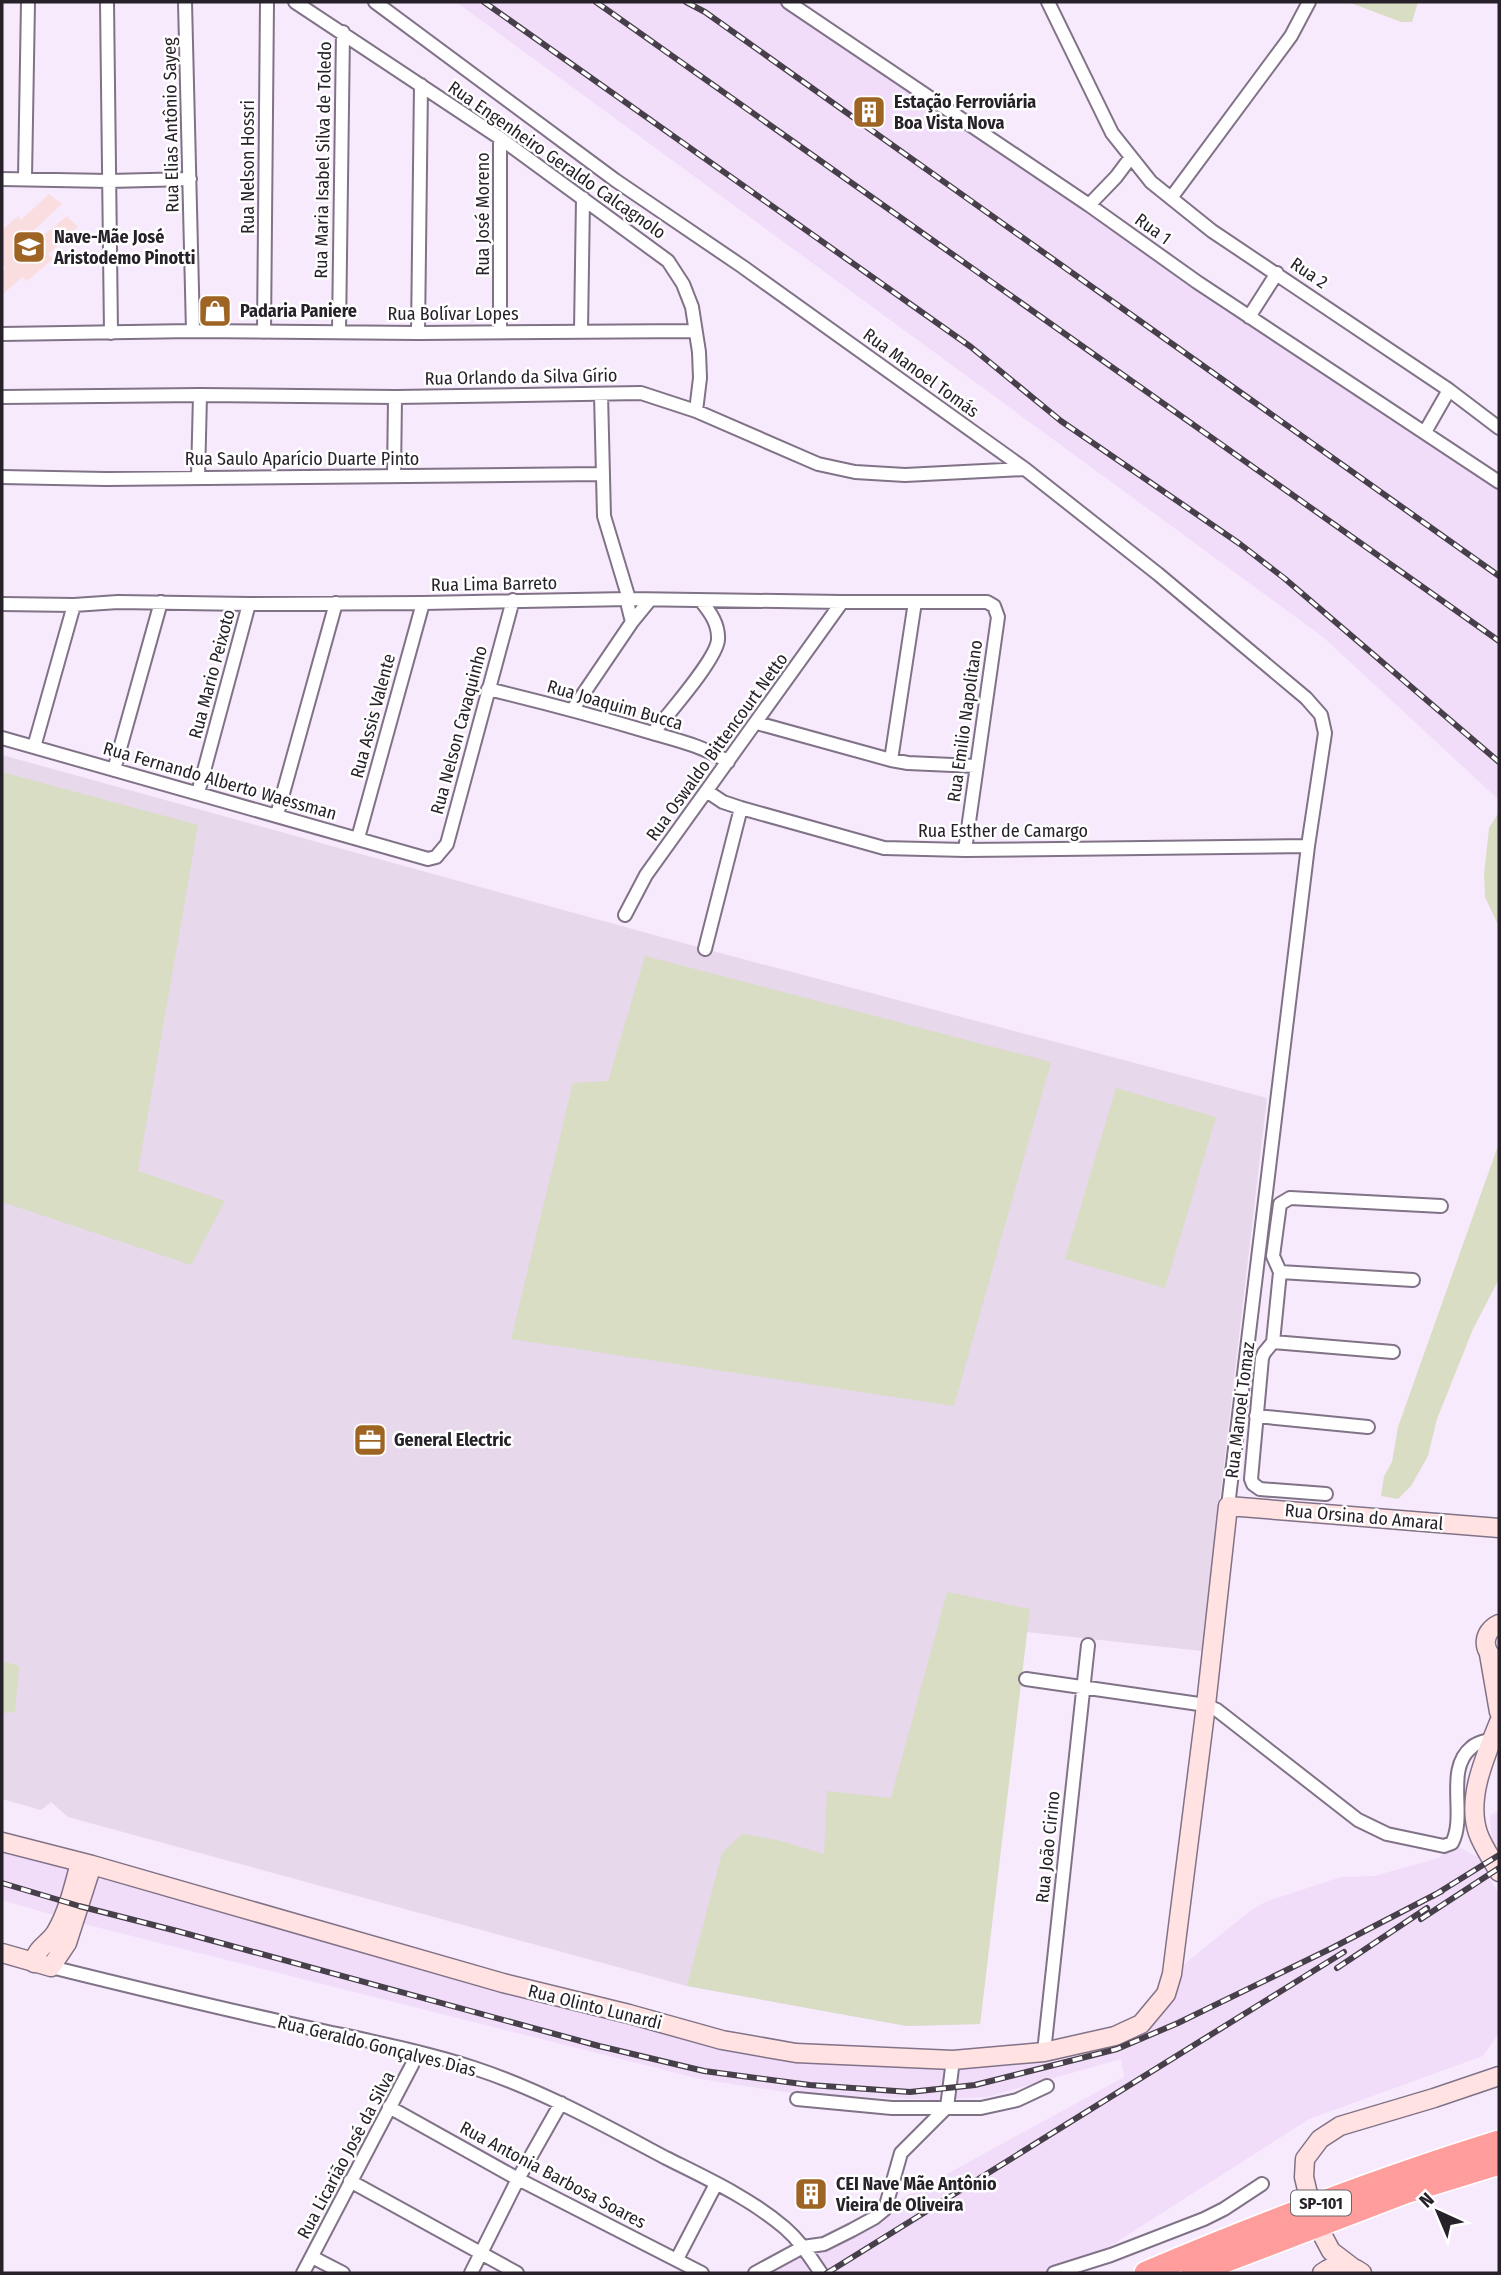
<svg xmlns="http://www.w3.org/2000/svg" width="1501" height="2275" font-family="'Fira Sans Condensed',sans-serif">
  <style>
    .built { fill: #f1dcfa }
    .industrial { fill: #e7d8eb }
    .education { fill: #fadedf }
    .green { fill: #d8ddc4 }
    .lines { fill: none; stroke-linecap: round; stroke-linejoin: round }
    .street-casing { stroke: #807287; stroke-width: 16 }
    .secondary-casing { stroke: #807287; stroke-width: 21 }
    .highway-casing { stroke: #fff; stroke-width: 26 }
    .street { stroke: #fff; stroke-width: 12 }
    .secondary { stroke: #ffe2e1; stroke-width: 18 }
    .highway { stroke: #ff9d9c; stroke-width: 23 }
    .rail-casing { stroke: #47404a; stroke-width: 6 }
    .rail { stroke: #fff; stroke-width: 3.5; stroke-dasharray: 10; stroke-linecap: butt }
    .labels { text-anchor: middle; dominant-baseline: central; stroke-width: 5; stroke-linejoin: round; paint-order: stroke }
    .shield { fill: #fff; stroke: #686469; stroke-width: 2 }
    .shield-label { font-size: 16px; font-weight: bold; fill: #272129 }
    .poi-label { font-size: 18px; font-weight: bold; fill: #272129; stroke: #fff; text-anchor: start }
    .street-label { font-size: 18px; fill: #272129; stroke: #fff }
  </style>
  <rect width="100%" height="100%" fill="#f8eafd"/>
  <path class="built" d="M456,2H778L1384,416L1499,490V800L1323,637Z
    M1499,1811V1874L1490,1880L1499,1893V2033L1483,2056L1309,2119L1090,2259L1065,2273H766L1124,2077L1121,2059L987,2097L937,2100L797,2094L700,2079L88,1925L2,1900V1842L796,2053L1044,2052L1141,2024L1172,1974L1250,1911L1265,1902L1341,1877L1374,1876L1439,1858L1452,1843L1475,1856L1494,1843L1491,1838L1490,1815Z"/>
  <path class="industrial" d="M2,755L705,949L1267,1098L1202,1651L1026,1632L980,2024L907,2026L687,1986L68,1817L51,1802L41,1810L2,1799Z"/>
  <path class="education" d="M49,194L62,204L31,233L39,239L67,216L78,227L48,254L53,259L27,281L22,277L2,295V271L6,268L2,264V230L18,216L21,220Z"/>
  <path class="green" d="M1348,2H1418L1412,22H1401Z
    M2,772L198,825L138,1171L225,1201L191,1265L2,1202Z
    M1499,812V927L1485,897L1484,874L1489,828Z
    M645,956L1051,1062L954,1406L511,1339L573,1083L608,1081Z
    M1116,1088L1216,1117L1165,1288L1065,1259Z
    M1499,1143V1279L1473,1329L1437,1419L1428,1456L1411,1486L1398,1499L1381,1496L1384,1476L1392,1462L1398,1427Z
    M947,1592L1030,1609L980,2024L907,2026L687,1986L722,1853L742,1834L777,1840L824,1854L827,1791L891,1798Z
    M2,1661L19,1666L15,1712L2,1713Z"/>
  <g class="lines">
    <defs>
      <path id="street" d="M107,2L111,333
        M185,2L193,331
        M295,2L500,138L668,261L683,284L692,307L699,352L700,378L696,411
        M375,2L615,180L743,267L1025,469L1158,574L1306,698L1321,715L1325,733L1308,846L1228,1506
        M788,2L1089,205L1197,282L1499,482
        M1048,2L1112,133L1151,182L1212,231L1449,390L1499,428
        M25,178L28,2
        M2,179L109,181L190,179
        M1171,198L1291,36L1309,2
        M1089,205L1116,177L1131,157
        M1249,317L1277,273
        M339,331L343,32
        M581,331L583,198
        M264,332L267,2
        M500,332V138
        M418,333L421,85
        M2,334L193,331L418,333L695,331
        M601,394L604,516L629,599L628,606L632,622
        M2,397L200,395L395,397L641,393L696,411L818,464L855,472L905,475L1025,469
        M1425,432L1449,390
        M394,476L395,397
        M2,477L106,479L602,474
        M198,478L200,395
        M2,604L74,605L118,602L249,604L423,603L629,599L842,602H987L994,606L998,617L965,850
        M488,689C542,702 595,716 649,732C676,740 704,746 728,762
        M573,709L632,622L650,600
        M757,723L891,760L908,763L975,766
        M653,733C668,714 716,660 718,640C719,624 710,612 701,601
        M2,738L428,859L436,857L447,844L513,600
        M34,747L74,605
        M891,760L915,602
        M114,770L161,602
        M708,792L723,802L741,808L884,848L965,850L1308,846
        M198,793L249,604
        M277,815L336,603
        M358,838L423,603
        M625,915L646,875L842,602
        M705,949L741,808
        M1280,1272L1413,1280
        M1273,1342L1393,1352
        M1256,1416L1368,1427
        M1326,1494L1260,1489L1253,1484L1251,1479L1262,1358L1264,1353L1273,1342L1280,1272L1273,1256L1280,1204L1290,1198L1441,1206
        M1026,1679L1206,1705L1217,1710L1358,1820L1387,1834L1444,1846L1452,1843C1467,1815 1444,1769 1472,1747C1477,1742 1486,1741 1493,1739
        M51,1967C128,1986 205,2005 283,2022C347,2037 412,2048 474,2068C541,2090 604,2125 666,2158C706,2178 750,2198 785,2228C800,2241 810,2257 821,2273
        M1044,2052L1088,1645
        M797,2099L892,2108H981L1017,2100L1047,2086
        M389,2107L518,2179L702,2273
        M350,2181L517,2273
        M312,2257L343,2273
        M677,2259L716,2184
        M303,2273L412,2065L417,2052
        M471,2273L518,2179L561,2103
        M755,2273L803,2247L824,2244L852,2230L874,2218L885,2209L901,2153L947,2107L953,2060
        M1054,2273L1111,2255L1204,2219L1224,2209L1262,2184"/>
      <path id="secondary" d="M1489,1654L1499,1712
        M1498,1661C1481,1651 1482,1632 1499,1624
        M1499,1722C1486,1755 1466,1797 1478,1833C1483,1847 1492,1859 1499,1872
        M2,1842L92,1865L503,1983L629,2014L722,2040L796,2053L953,2060L1044,2052L1115,2036L1141,2024L1166,1994L1172,1974L1206,1705L1228,1506L1499,1528
        M2,1953L51,1967L67,1943L92,1865
        M34,1963C36,1947 49,1944 56,1932C68,1912 74,1885 80,1863
        M1308,2194L1304,2177L1305,2159L1320,2139L1340,2126L1434,2098L1499,2076
        M1323,2236L1331,2251L1352,2267
        M1322,2273C1335,2263 1349,2263 1362,2273"/>
      <path id="highway" d="M1146,2273C1262,2224 1379,2179 1499,2142
        M1193,2273L1405,2192L1499,2163"/>
    </defs>
    <use href="#street" class="street-casing"/>
    <use href="#secondary" class="secondary-casing"/>
    <use href="#highway" class="highway-casing"/>
    <use href="#street" class="street"/>
    <use href="#secondary" class="secondary"/>
    <use href="#highway" class="highway"/>
    <defs>
      <path id="rail" d="M484,2L971,347L1061,421L1240,544L1284,578L1499,762
        M596,2L1499,641
        M686,2L705,12L1499,576
        M2,1883L79,1906L177,1931L599,2046L704,2071L810,2085L910,2092L975,2085L1117,2049L1178,2023L1332,1948L1442,1891
        M1433,1896L1499,1855
        M1421,1919L1499,1868
        M1337,1968L1427,1908
        M827,2273L1344,1952"/>
    </defs>
    <use href="#rail" class="rail-casing"/>
    <use href="#rail" class="rail"/>
  </g>
  <defs>
    <symbol id="building-square" viewBox="-11 -11 22 22"><rect x="-9" y="-9" width="18" height="18" rx="4" fill="#9e6423" stroke="#fff"/><path d="M-4-6H4V6H1V3H-1V6H-4ZM-2.5-4.3h1.7v1.8h-1.7ZM.8-4.3h1.7v1.8H.8ZM-2.5-1h1.7V.8h-1.7ZM.8-1h1.7V.8H.8Z" fill="#fff"/></symbol>
    <symbol id="school-square" viewBox="-11 -11 22 22"><rect x="-9" y="-9" width="18" height="18" rx="4" fill="#9e6423" stroke="#fff"/><path d="M0-5L7-2L0 1L-7-2ZM-4 1L0 2.5L4 1V4Q0 6-4 4Z" fill="#fff"/></symbol>
    <symbol id="shop-square" viewBox="-11 -11 22 22"><rect x="-9" y="-9" width="18" height="18" rx="4" fill="#9e6423" stroke="#fff"/><path d="M-5-2.5h2.3a2.7 3.5 0 0 1 5.4 0H5L5.5 6h-11ZM-1.5-2.5h3a1.5 2.3 0 0 0-3 0Z" fill="#fff"/></symbol>
    <symbol id="office-square" viewBox="-11 -11 22 22"><rect x="-9" y="-9" width="18" height="18" rx="4" fill="#9e6423" stroke="#fff"/><path d="M-6-3h4V-5.5h4V-3h4V5H-6ZM-1-4.5V-3h2v-1.5ZM-6 0V1H6V0Z" fill="#fff"/></symbol>
  </defs>
  <g fill-rule="evenodd">
    <use href="#building-square" x="850" y="93" width="38" height="38"/>
    <use href="#school-square" x="10" y="228" width="38" height="38"/>
    <use href="#shop-square" x="196" y="292" width="38" height="38"/>
    <use href="#office-square" x="351" y="1421" width="38" height="38"/>
    <use href="#building-square" x="792" y="2175" width="38" height="38"/>
  </g>
  <g class="labels">
    <rect class="shield" x="1291" y="2190.5" width="60" height="25" rx="5"/>
    <g class="shield-label">
      <text x="1321" y="2203">SP-101</text>
    </g>
    <g class="poi-label">
      <text x="894" y="102">Estação Ferroviária<tspan x="894" dy="21">Boa Vista Nova</tspan></text>
      <text x="54" y="237">Nave-Mãe José<tspan x="54" dy="21">Aristodemo Pinotti</tspan></text>
      <text x="240" y="311">Padaria Paniere</text>
      <text x="394" y="1440">General Electric</text>
      <text x="836" y="2184">CEI Nave Mãe Antônio<tspan x="836" dy="21">Vieira de Oliveira</tspan></text>
    </g>
    <g class="street-label">
      <text transform="translate(171 125) rotate(-91)">Rua Elias Antônio Sayeg</text>
      <text transform="translate(323 160) rotate(-89)">Rua Maria Isabel Silva de Toledo</text>
      <text transform="translate(557 160) rotate(35)">Rua Engenheiro Geraldo Calcagnolo</text>
      <text transform="translate(248 167) rotate(-90)">Rua Nelson Hossri</text>
      <text transform="translate(483 214) rotate(-90)">Rua José Moreno</text>
      <text transform="translate(1153 229) rotate(36)">Rua 1</text>
      <text transform="translate(1309 273) rotate(34)">Rua 2</text>
      <text x="453" y="314">Rua Bolívar Lopes</text>
      <text transform="translate(921 373) rotate(36)">Rua Manoel Tomás</text>
      <text transform="translate(521 377) rotate(-1)">Rua Orlando da Silva Gírio</text>
      <text x="302" y="459">Rua Saulo Aparício Duarte Pinto</text>
      <text transform="translate(494 584) rotate(-1)">Rua Lima Barreto</text>
      <text transform="translate(212 674) rotate(-75)">Rua Mario Peixoto</text>
      <text transform="translate(615 705) rotate(16)">Rua Joaquim Bucca</text>
      <text transform="translate(373 716) rotate(-75)">Rua Assis Valente</text>
      <text transform="translate(965 721) rotate(-82)">Rua Emilio Napolitano</text>
      <text transform="translate(459 730) rotate(-75)">Rua Nelson Cavaquinho</text>
      <text transform="translate(717 747) rotate(-54)">Rua Oswaldo Bittencourt Netto</text>
      <text transform="translate(220 781) rotate(16)">Rua Fernando Alberto Waessman</text>
      <text x="1003" y="831">Rua Esther de Camargo</text>
      <text transform="translate(1240 1410) rotate(-83)">Rua Manoel Tomaz</text>
      <text transform="translate(1364 1517) rotate(5)">Rua Orsina do Amaral</text>
      <text transform="translate(1048 1847) rotate(-84)">Rua João Cirino</text>
      <text transform="translate(595 2007) rotate(14)">Rua Olinto Lunardi</text>
      <text transform="translate(377 2046) rotate(14)">Rua Geraldo Gonçalves Dias</text>
      <text transform="translate(346 2155) rotate(-62)">Rua Licarião José da Silva</text>
      <text transform="translate(553 2175) rotate(28)">Rua Antonia Barbosa Soares</text>
    </g>
  </g>
  <rect width="1501" height="2275" fill="none" stroke="#272129" stroke-width="7"/>
  <g transform="translate(1438 2212) rotate(316)" stroke="#ffffff" stroke-width="5" paint-order="stroke">
  <path d="M0-5L12 26L0 18L-12 26Z" fill="#272129"/>
  <text y="-10" font-size="19" font-weight="bold" text-anchor="middle" fill="#272129">N</text>
  </g>
</svg>
